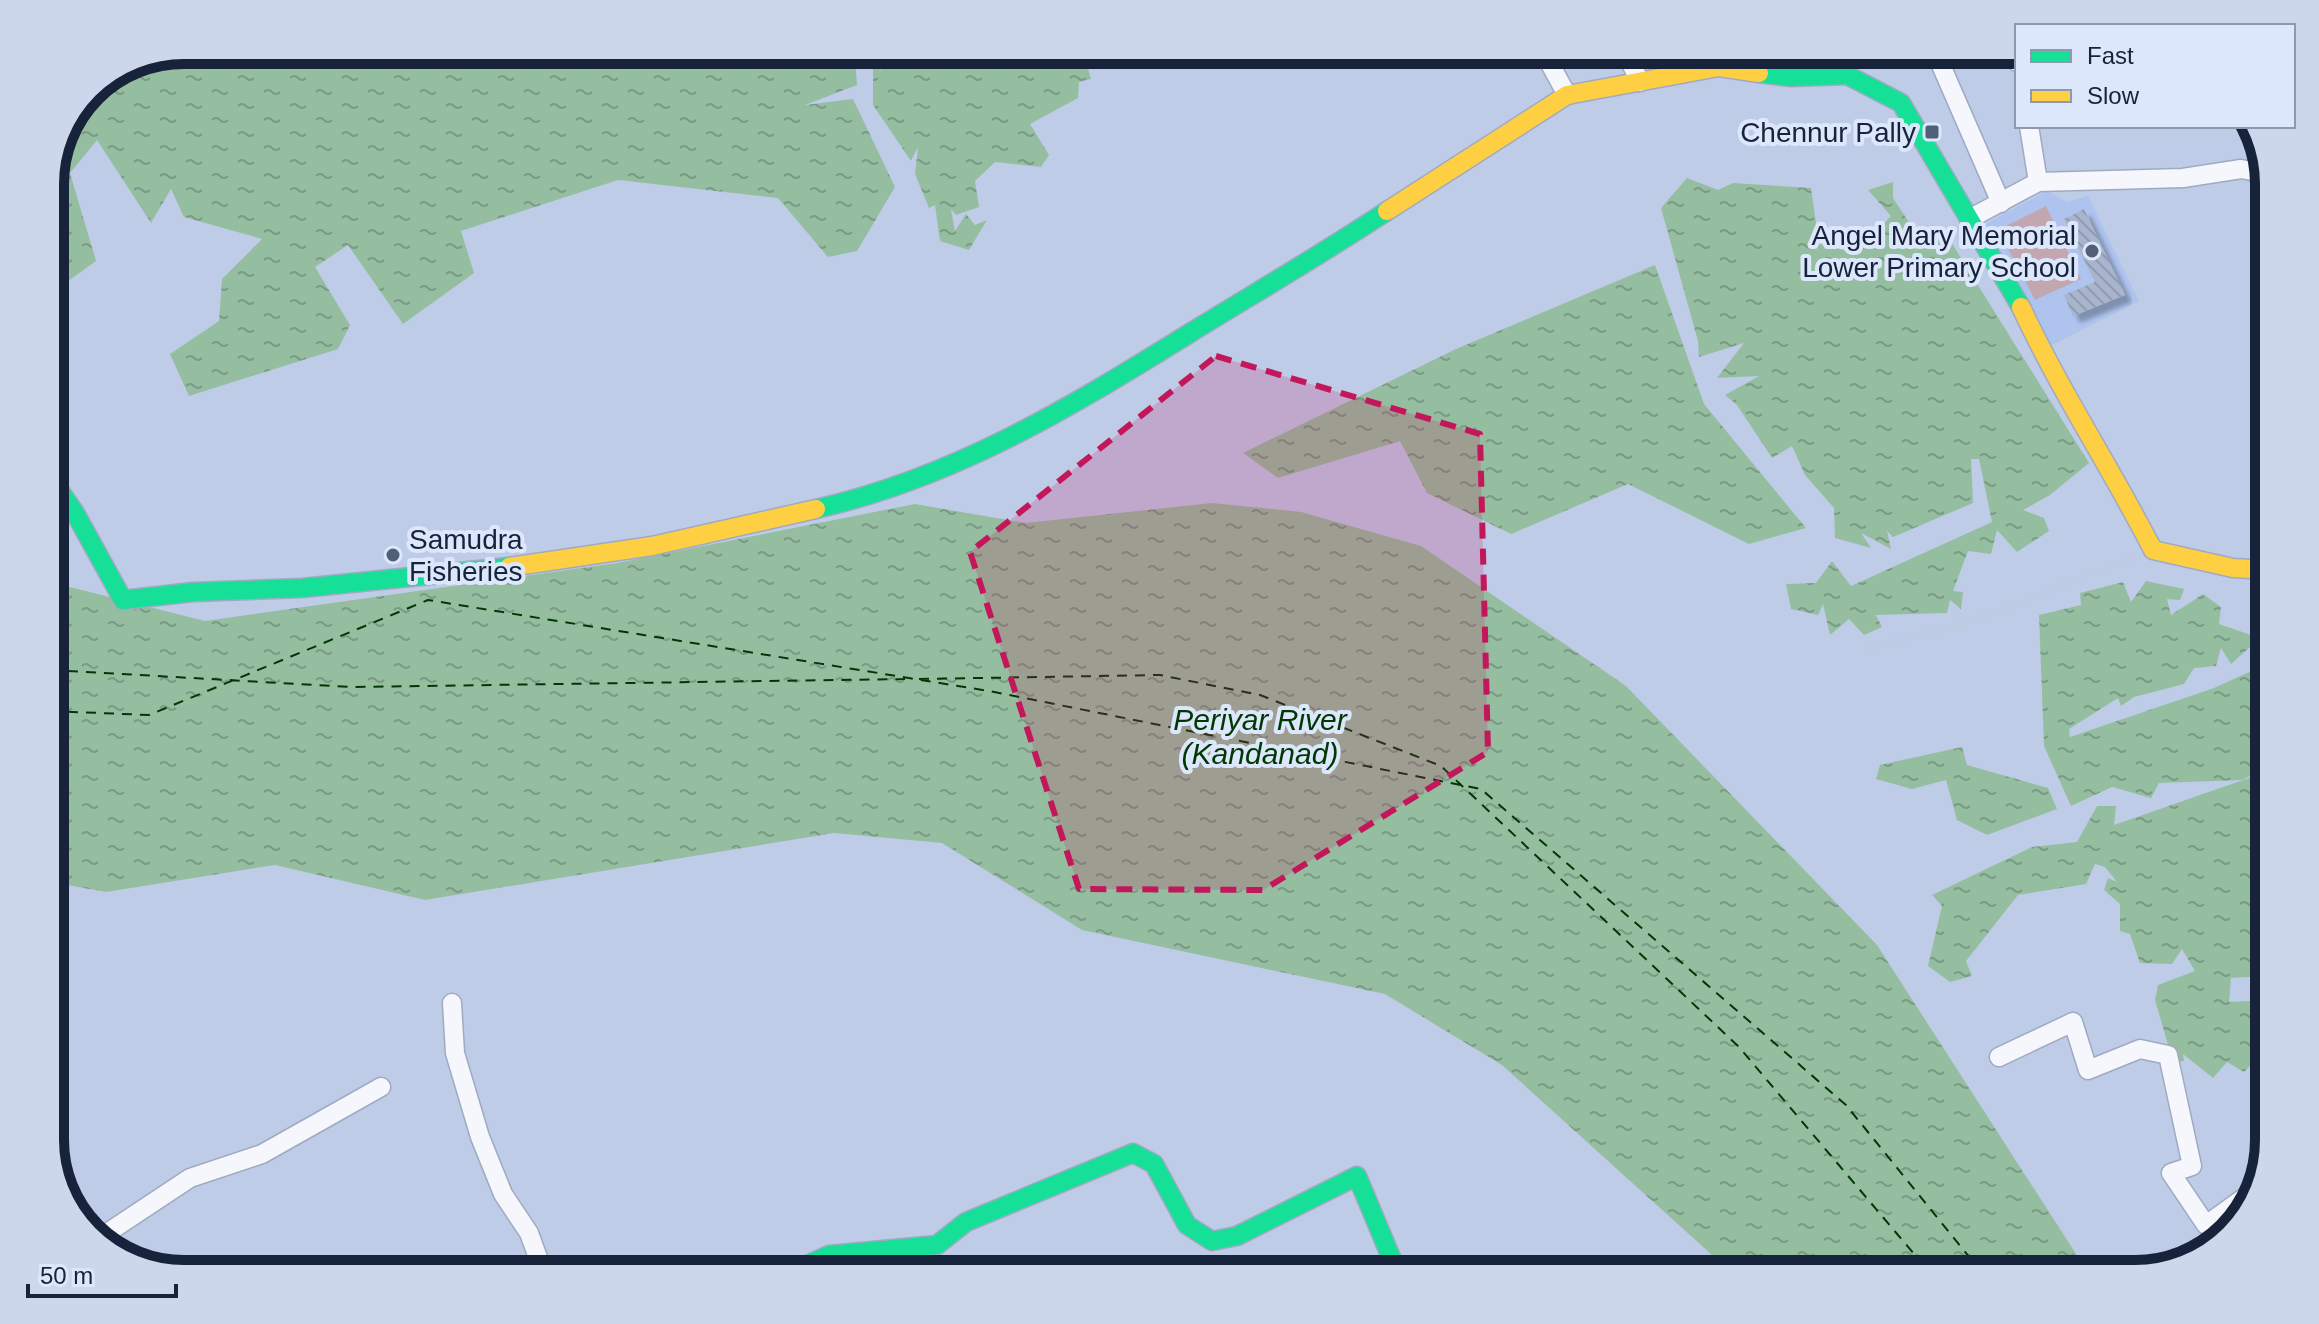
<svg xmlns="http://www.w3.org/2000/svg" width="2319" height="1324" font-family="Arial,sans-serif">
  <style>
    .built { fill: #aec4ef }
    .park { fill: #c3a7b0 }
    .water { fill: url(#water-ripples) }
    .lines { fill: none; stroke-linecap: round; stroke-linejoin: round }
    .ferry { stroke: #003702; stroke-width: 2; stroke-dasharray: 10 8; stroke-linecap: butt }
    .building { fill: url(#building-back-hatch); filter: url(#shadow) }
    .street-casing { stroke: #9faac2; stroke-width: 21 }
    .fast-casing { stroke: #9faac2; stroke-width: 21 }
    .slow-casing { stroke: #9faac2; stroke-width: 21 }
    .path { stroke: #c5c9d2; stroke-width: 4; stroke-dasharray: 2 6; stroke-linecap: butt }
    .street { stroke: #f5f7fc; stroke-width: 18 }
    .fast { stroke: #16e098; stroke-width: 18 }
    .slow { stroke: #ffcf43; stroke-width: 18 }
    .marked { fill: #c2185b; fill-opacity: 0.2; stroke: #c2185b; stroke-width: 6; stroke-dasharray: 16 10; stroke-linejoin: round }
    .poi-dot { fill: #515e78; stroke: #dde7fb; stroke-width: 3 }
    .labels { text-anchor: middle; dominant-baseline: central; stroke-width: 8; stroke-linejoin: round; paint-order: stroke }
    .poi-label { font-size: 28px; fill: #17233b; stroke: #dde7fb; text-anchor: end }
    .water-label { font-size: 30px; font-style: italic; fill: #003702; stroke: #dde7fb }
    .rim { fill: none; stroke: #17233b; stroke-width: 10 }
  </style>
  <defs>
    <pattern id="water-ripples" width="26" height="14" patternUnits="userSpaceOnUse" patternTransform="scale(2)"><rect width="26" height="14" fill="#95bea1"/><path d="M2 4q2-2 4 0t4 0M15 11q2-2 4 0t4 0" fill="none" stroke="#799a84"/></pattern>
    <pattern id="building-back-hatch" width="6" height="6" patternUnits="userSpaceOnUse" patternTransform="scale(2)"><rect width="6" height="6" fill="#a8b5cd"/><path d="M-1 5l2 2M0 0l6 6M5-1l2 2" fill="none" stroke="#909bb1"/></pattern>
    <filter id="shadow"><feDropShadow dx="7" dy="7" stdDeviation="2" flood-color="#0004"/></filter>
  </defs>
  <rect width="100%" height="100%" fill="#becce8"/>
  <path class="built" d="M2047,191L2067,202L2088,196L2139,301L2050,346L1983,225Z"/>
  <path class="park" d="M2046,206L2081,279L2035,300L1998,230Z"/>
  <path class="water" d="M1084,55L1091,79L1079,82L1078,98L1030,124L1049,155L1041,167L995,162L975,181L979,207L956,215L951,209L955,231L966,214L975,225L987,220L969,250L940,241L935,205L929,208L915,174L918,147L911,161L873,105V56L882,72L878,56Z
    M855,56L857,85L805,105L853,99L895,187L857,251L828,257L778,198L618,180L461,231L474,273L403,324L348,245L315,267L350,325L338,349L189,396L170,354L219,321L222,279L262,239L184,217L171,189L151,223L97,140L70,173L96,261L57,289L50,282V175L89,89L133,60Z
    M1687,178L1718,190L1733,183L1811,188L1819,244L1856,253L1891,216L1868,190L1893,182V198L1912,227L1915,251L1925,234H1946L2089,463L2050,495L2023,510L2044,518L2049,531L2017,552L1997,530L1991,554L1968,551L1953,591L1963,592L1961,609L1950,600L1947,613L1876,615L1882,627L1864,635L1849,619L1830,635L1823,604L1818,615L1791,609L1786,584L1816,583L1832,561L1851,586L1992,522L1979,459H1971L1973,503L1893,537L1887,531L1891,549L1861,533L1871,548L1835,538L1834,508L1805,475L1792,446L1772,458L1737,405L1725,395L1759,376L1717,378L1744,343L1699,357L1698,341L1661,208Z
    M1655,265L1704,404L1806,528L1749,544L1628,484L1511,534L1427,493L1400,441L1278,478L1243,453L1456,349Z
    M1212,503L1301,512L1421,546L1626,686L1877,945L2089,1274H1733L1502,1065L1385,994L1082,930L942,843L834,833L425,900L275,865L106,892L50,882V582L205,621L617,563L915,504L1026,523Z
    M2146,581L2184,589L2180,600L2167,599L2171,615L2203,594L2221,607L2219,624L2260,638L2231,664L2221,648L2216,666L2194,668L2184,684L2134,697L2121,706L2118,698L2069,729L2070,737L2214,688L2269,663V767L2242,780L2159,783L2151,798L2112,787L2071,806L2044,746L2039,615L2081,605L2080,593L2123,582L2131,602Z
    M1962,747L1967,765L2048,788L2057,809L1987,835L1957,820L1946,780L1912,789L1876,779L1880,765Z
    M2269,771V976L2231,978L2229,1002L2269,1000V1076L2254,1078L2253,1063L2244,1072L2227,1062L2213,1078L2183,1054L2184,1061L2173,1062L2155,1000L2158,985L2195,971L2182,949L2172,964L2140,963L2130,934L2120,931V904L2104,890L2108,878L2117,882L2105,867L2095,864L2086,884L2018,895L1966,961L1972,976L1950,982L1928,966L1942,906L1932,895L2032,847L2077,842L2097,806H2116L2114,825Z"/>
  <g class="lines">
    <path class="ferry" d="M50,670L352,687L905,679
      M919,679L1160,675L1260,695L1441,766L1739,1047L1931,1274
      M50,711L149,715L428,600L989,691L1481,789L1846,1105L1983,1274"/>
  </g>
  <path class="building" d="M2084,209L2125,295L2073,316L2064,295L2095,282L2064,219Z"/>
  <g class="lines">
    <defs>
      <path id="street" d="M2015,51L2017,62
        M1544,53L1567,95
        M1626,53L1640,82
        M1937,56L2001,203
        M2038,182L2183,178L2241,169L2268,174
        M1969,219L2038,182L2029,126
        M452,1003L455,1053L480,1137L503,1194L529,1233L544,1274
        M1999,1057L2073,1022L2088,1070L2140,1049L2168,1055L2192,1166L2171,1173L2206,1225L2256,1189
        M98,1239L190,1178L262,1154L381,1087"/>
      <path id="fast" d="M1759,73L1791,77L1847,75L1901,103L2021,307
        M50,477L75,513L123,600L193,592L302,588L509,567
        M816,509C956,477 1069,408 1190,333C1255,293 1322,254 1387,211
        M788,1274L829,1255L937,1245L966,1222L1133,1153L1154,1164L1187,1225L1212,1241L1237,1236L1357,1176L1398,1274"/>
      <path id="slow" d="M1387,211L1567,95L1719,67L1759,73
        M2021,307C2060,391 2111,468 2153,550L2233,568L2269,570
        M509,567L652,546L816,509"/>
    </defs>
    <use href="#street" class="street-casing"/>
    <use href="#fast" class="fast-casing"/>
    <use href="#slow" class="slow-casing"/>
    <path class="path" d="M1865,649L1972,622L2134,557"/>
    <use href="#street" class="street"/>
    <use href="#fast" class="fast"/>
    <use href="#slow" class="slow"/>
  </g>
  <path class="marked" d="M1216,356L1480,434L1488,752L1263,890L1079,889L970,552Z"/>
  <g class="poi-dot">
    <rect x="1924" y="124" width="16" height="16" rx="4"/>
    <circle cx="2092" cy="251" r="8"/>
    <circle cx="393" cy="555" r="8"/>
  </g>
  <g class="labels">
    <g class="poi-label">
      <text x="1916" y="132">Chennur Pally</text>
      <text x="2076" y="235">Angel Mary Memorial<tspan x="2076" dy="32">Lower Primary School</tspan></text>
      <text x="409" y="539" text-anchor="start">Samudra<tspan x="409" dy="32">Fisheries</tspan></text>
    </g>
    <g class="water-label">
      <text x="1260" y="719">Periyar River<tspan x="1260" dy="34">(Kandanad)</tspan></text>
    </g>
  </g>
  <path d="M0 0H2319V1324H0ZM184 64H2135A120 120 0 0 1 2255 184V1140A120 120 0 0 1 2135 1260H184A120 120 0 0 1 64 1140V184A120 120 0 0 1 184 64Z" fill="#cdd7ec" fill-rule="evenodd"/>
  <path class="rim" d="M184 64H2135A120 120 0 0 1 2255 184V1140A120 120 0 0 1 2135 1260H184A120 120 0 0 1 64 1140V184A120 120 0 0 1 184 64Z"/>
  <rect x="2015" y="24" width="280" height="104" fill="#dde7fb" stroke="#8e99ae" stroke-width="2"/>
  <rect x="2031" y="50" width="40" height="12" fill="#16e098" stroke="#8e99ae" stroke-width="2"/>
  <text x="2087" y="64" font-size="24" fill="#17233b">Fast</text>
  <rect x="2031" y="90" width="40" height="12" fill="#ffcf43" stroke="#8e99ae" stroke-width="2"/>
  <text x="2087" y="104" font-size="24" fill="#17233b">Slow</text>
  <path d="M28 1284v12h148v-12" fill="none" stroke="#17233b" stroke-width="4"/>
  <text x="40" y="1284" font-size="24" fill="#17233b" stroke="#dde7fb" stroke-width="6" paint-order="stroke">50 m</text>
</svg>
